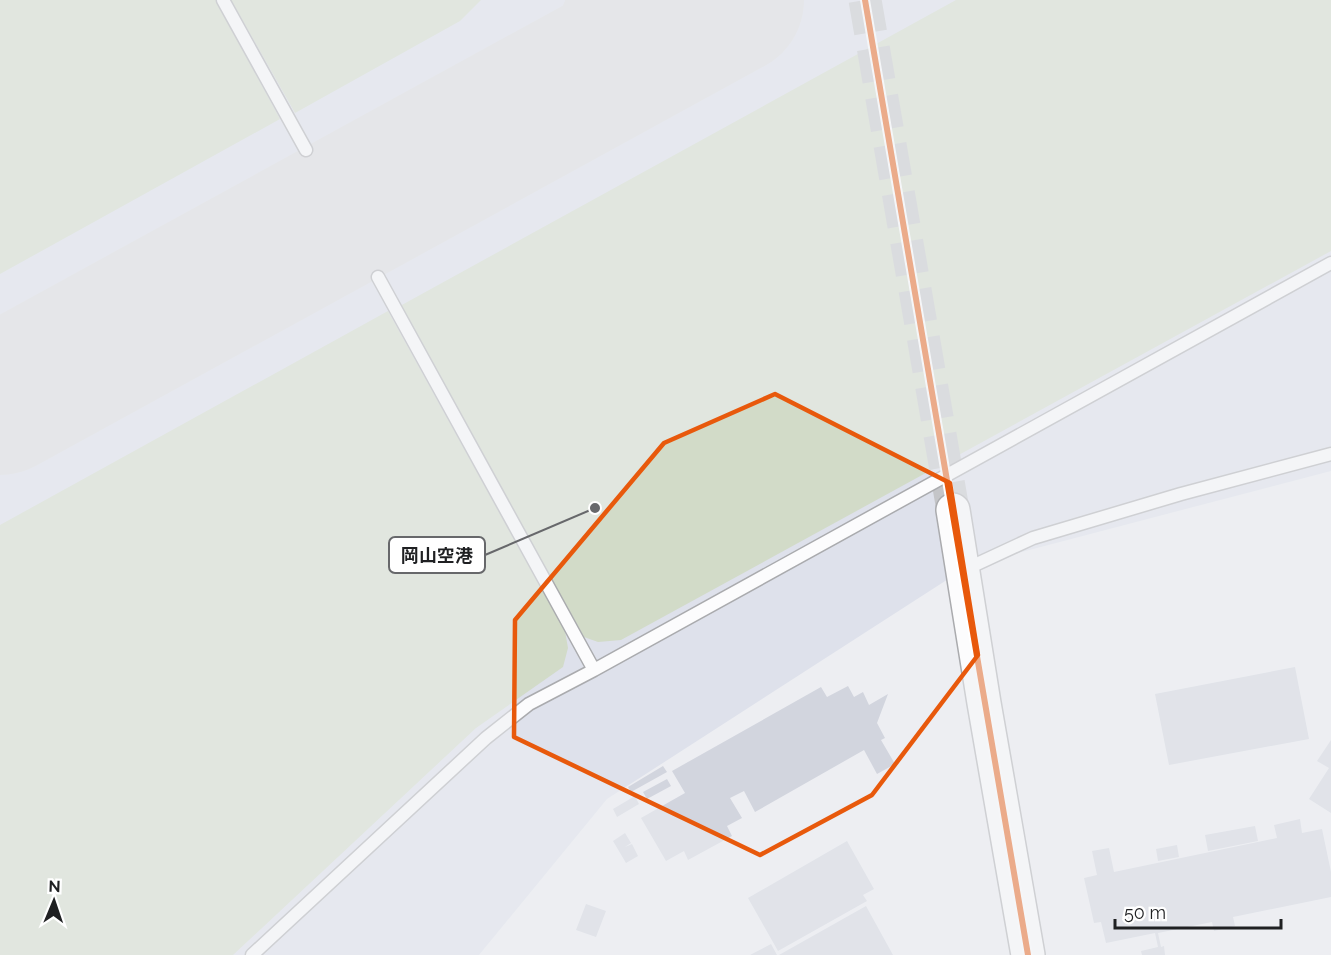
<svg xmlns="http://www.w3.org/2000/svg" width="1331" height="955" font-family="Raleway,'Noto Sans JP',sans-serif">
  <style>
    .built { fill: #dee1eb }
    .green { fill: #d2dbc8 }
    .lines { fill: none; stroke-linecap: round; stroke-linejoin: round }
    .taxiway { stroke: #dcdcde; stroke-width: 60 }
    .runway { stroke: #dcdcde; stroke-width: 150 }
    .building { fill: #d2d5de }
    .secondary-tunnel { stroke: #c4c5c8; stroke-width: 33; stroke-dasharray: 33 16; stroke-linecap: butt }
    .lane-casing { stroke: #aaabae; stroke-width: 15 }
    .secondary-casing { stroke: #aaabae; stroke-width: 36 }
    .lane { stroke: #fcfcfd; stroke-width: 12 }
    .secondary { stroke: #fcfcfd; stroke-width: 33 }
    .cycleway-casing { stroke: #fff; stroke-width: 10 }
    .cycleway { stroke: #e8590c; stroke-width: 6 }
    .marked { fill: none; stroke: #e8590c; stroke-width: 4.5; stroke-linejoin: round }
    .leader { fill: none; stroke: #67686b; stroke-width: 2 }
    .callout-dot { fill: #67686b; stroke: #fff; stroke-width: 2 }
    .callout { fill: #fff; stroke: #67686b; stroke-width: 2 }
    .callout-label { font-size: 18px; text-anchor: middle; font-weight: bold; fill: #1f2022 }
  </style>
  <rect width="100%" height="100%" fill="#edeef2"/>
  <path class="built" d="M0,0H1331V471L1006,556L1001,545L607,799L479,955H0Z"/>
  <path class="green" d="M0,0H216L280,119L0,274Z
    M231,0H481L460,21L295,113Z
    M956,0H1331V251L621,640L598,642L584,637L400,306Z
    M388,311L565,631L568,648L563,667L476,728L233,955H0V525Z"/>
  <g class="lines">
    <path class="taxiway" d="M504,124C550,86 578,58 597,0"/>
    <path class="runway" d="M0,400L729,0"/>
  </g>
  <path class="building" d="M1295,667L1309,739L1169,765L1155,694Z
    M848,686L854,697L863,692L869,705L888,694L877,723L885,738L881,740L895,764L877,774L864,750L755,812L744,791L730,798L742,818L727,826L732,836L688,860L684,851L666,861L641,818L685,793L672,771L821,687L827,697Z
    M1331,740V813L1309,799L1329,768L1317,761Z
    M663,766L667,772L631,792L628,787Z
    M667,779L671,786L647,799L643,792Z
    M635,796L639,804L617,817L613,809Z
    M1300,819L1302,833L1322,829L1331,872V897L1233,917L1235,926L1214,931L1212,922L1158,933L1161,947L1164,946L1165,955H1142L1141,951L1158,947L1155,933L1106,943L1101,922L1094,923L1084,878L1097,875L1092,851L1109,848L1114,872L1277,838L1274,825Z
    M1255,826L1258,841L1208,851L1205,835Z
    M625,833L631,843L625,847L632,844L638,856L626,863L613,841Z
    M847,841L874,889L863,895L867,901L778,951L748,898Z
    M1177,845L1179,857L1158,861L1156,849Z
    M586,904L606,911L596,937L576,930Z
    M866,906L893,955H779Z
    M771,944L777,955H750Z"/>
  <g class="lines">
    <path class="secondary-tunnel" d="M865,0L953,510"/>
    <defs>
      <path id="lane" d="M223,0L306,150
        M378,277L594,670
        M964,570L1033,538L1181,494L1331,454
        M252,955L486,738L529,704L594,670L1331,263"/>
      <path id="secondary" d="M953,510L984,703L1028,955"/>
    </defs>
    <use href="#lane" class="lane-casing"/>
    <use href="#secondary" class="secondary-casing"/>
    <use href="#lane" class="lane"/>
    <use href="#secondary" class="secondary"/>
    <defs>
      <path id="cycleway" d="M865,0L1028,955"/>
    </defs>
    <use href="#cycleway" class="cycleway-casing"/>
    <use href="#cycleway" class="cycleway"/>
  </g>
  <path d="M0 0H1331V955H0ZM775,394L950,483L978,655L872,795L760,855L514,737L515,620L664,443Z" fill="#edeef2" fill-opacity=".55" fill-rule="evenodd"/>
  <path class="marked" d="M775,394L950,483L978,655L872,795L760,855L514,737L515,620L664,443Z"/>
  <path class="leader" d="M595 508L485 555"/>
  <circle class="callout-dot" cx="595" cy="508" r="6"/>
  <rect class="callout" x="389" y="537" width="96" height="36" rx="6"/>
  <g class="callout-label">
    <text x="437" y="562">岡山空港</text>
  </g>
  <g transform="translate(54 901) rotate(2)" stroke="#ffffff" stroke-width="4.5" paint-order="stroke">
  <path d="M0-4.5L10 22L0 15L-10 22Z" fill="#1f2022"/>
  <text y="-9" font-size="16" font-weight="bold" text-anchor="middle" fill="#1f2022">N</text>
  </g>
  <path d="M1115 919v9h166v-9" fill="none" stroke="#1f2022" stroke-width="3"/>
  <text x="1124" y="919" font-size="18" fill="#1f2022" stroke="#ffffff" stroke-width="4.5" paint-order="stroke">50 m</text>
</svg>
